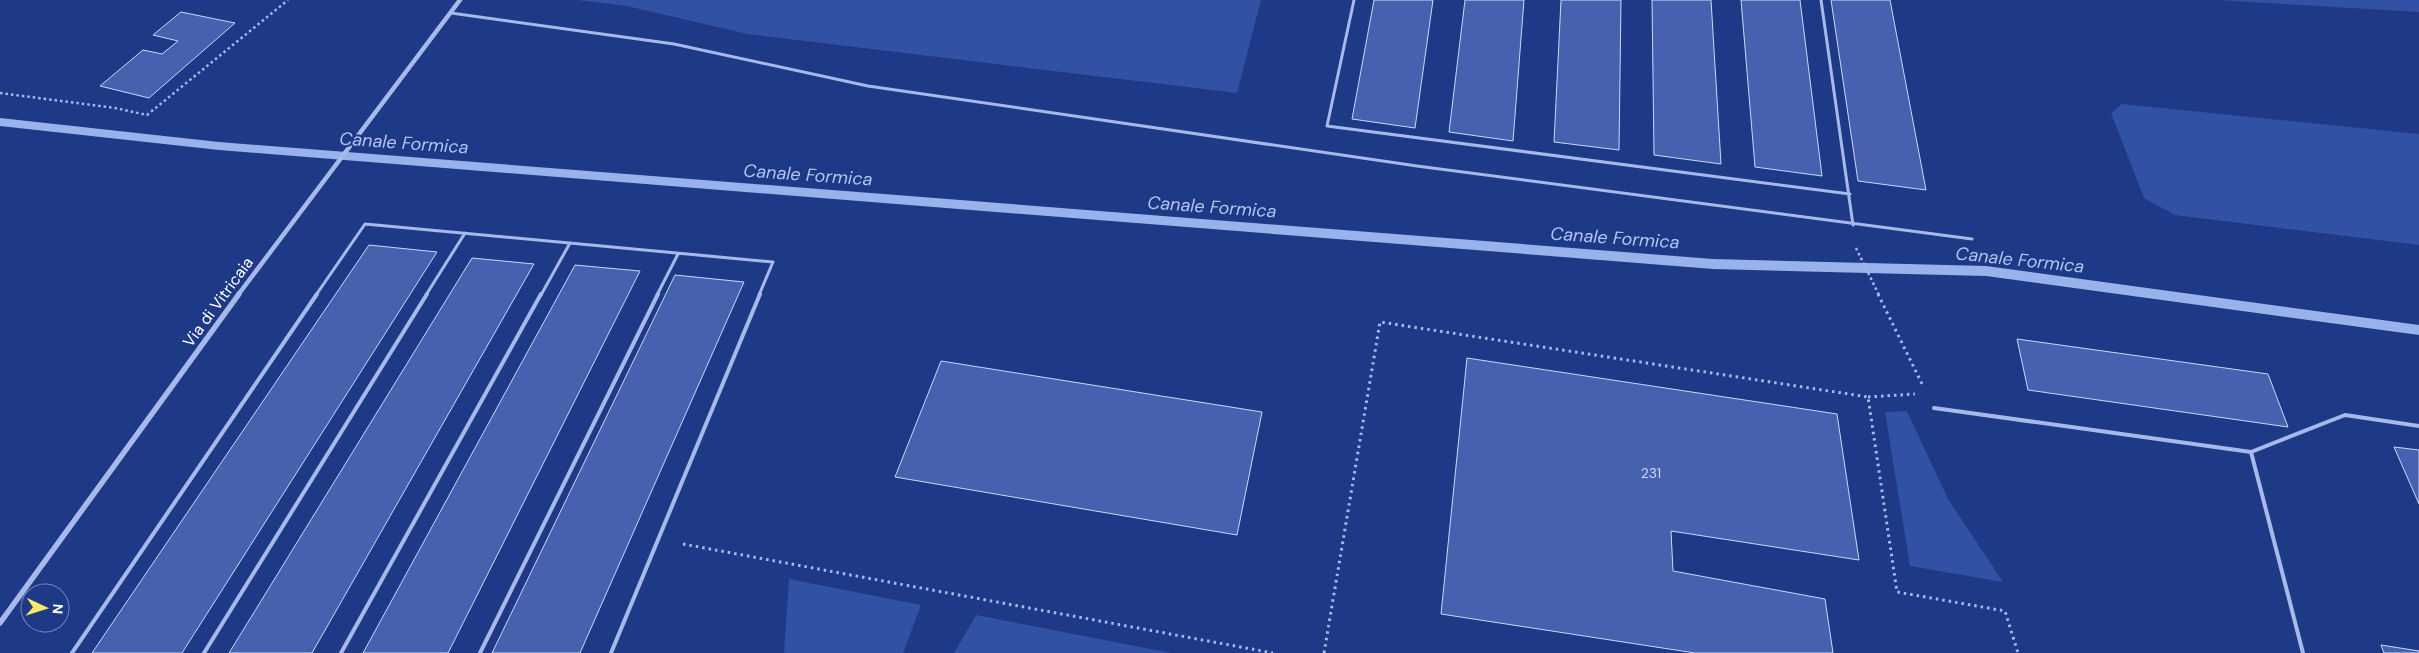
<svg xmlns="http://www.w3.org/2000/svg" width="2419" height="653" font-family="'DM Sans',sans-serif">
  <style>
    .green { fill: #3151a4 }
    .lines { fill: none; stroke-linecap: round; stroke-linejoin: round }
    .stream { fill: #9ab2ec; fill-rule: evenodd }
    .building { fill: #4662af; stroke: #cbd8f8 }
    .path-far1 { stroke: #a7b9eb; stroke-width: 2.5; stroke-dasharray: 2.5 3; stroke-linecap: butt }
    .path { stroke: #a7b9eb; stroke-width: 3; stroke-dasharray: 2.5 4; stroke-linecap: butt }
    .lane-far1 { stroke: #a7b9eb; stroke-width: 3 }
    .lane { stroke: #a7b9eb; stroke-width: 4 }
    .street-far1 { stroke: #a7b9eb; stroke-width: 4.5 }
    .street { stroke: #a7b9eb; stroke-width: 5.5 }
    .labels { text-anchor: middle; dominant-baseline: central; stroke-width: 4; stroke-linejoin: round; paint-order: stroke }
    .number-label { font-size: 14px; fill: #d1d8eb }
    .street-label { font-size: 16px; fill: #fff; stroke: #1e3986 }
    .water-label { font-size: 18px; font-style: italic; fill: #b2c4f2; stroke: #1e3986 }
  </style>
  <rect width="100%" height="100%" fill="#1e3986"/>
  <path class="green" d="M577,0H1261L1237,93L747,34L627,6Z
    M2216,0H2419V12Z
    M2122,104L2419,134V245L2175,215L2144,198L2111,113Z
    M1907,411L1948,499L2003,582L1910,566L1885,412Z
    M789,579L921,605L903,653H784Z
    M976,615L1171,653H954Z"/>
  <g class="lines">
    <path class="stream" d="M0,118L219,142L1713,259L1986,266L2419,325V335L1986,276L1713,269L219,150L0,126Z"/>
  </g>
  <path class="building" d="M1374,0H1433L1415,128L1352,119Z
    M1465,0H1524L1513,141L1449,132Z
    M1561,0H1621L1619,150L1554,142Z
    M1652,0H1711L1721,164L1654,155Z
    M1741,0H1800L1822,176L1755,167Z
    M1831,0H1890L1926,190L1858,181Z
    M181,12L235,23L149,98L100,86L143,50L162,54L178,41L153,35Z
    M369,245L437,252L182,653H92Z
    M472,258L534,264L312,653H229Z
    M575,265L640,271L448,653H363Z
    M675,275L744,282L580,653H492Z
    M2017,339L2268,374L2288,427L2028,390Z
    M1467,358L1837,414L1859,560L1671,531L1673,571L1825,599L1833,653H1695L1441,614Z
    M941,361L1262,412L1237,535L895,477Z
    M2394,447L2419,450V504Z
    M2381,645L2419,651V653H2384Z"/>
  <g class="lines">
    <path class="path-far1" d="M0,93L115,108L147,115L288,0
      M1856,248L1879,295"/>
    <path class="path" d="M1878,294L1923,386
      M1868,397L1915,394
      M683,544L1273,653
      M1324,653L1380,322L1868,397L1897,592L2005,611L2018,653"/>
    <path class="lane-far1" d="M1354,0L1327,126L1850,194
      M1821,0L1853,225
      M451,13L674,44L868,86L1417,166L1972,239
      M316,295L365,224L773,262L759,295
      M426,295L465,233
      M541,295L570,243
      M657,295L678,254"/>
    <path class="lane" d="M1934,408L2251,452L2303,653
      M2251,452L2345,415L2419,426
      M72,653L317,294
      M204,653L427,294
      M341,653L541,294
      M480,653L658,294
      M611,653L760,294"/>
    <path class="street-far1" d="M238,295L460,0"/>
    <path class="street" d="M0,623L239,294"/>
  </g>
  <g class="labels">
    <g class="number-label">
      <text x="1651" y="473">231</text>
    </g>
    <g class="street-label">
      <text transform="translate(218 302) rotate(-54)">Via di Vitricaia</text>
    </g>
    <g class="water-label">
      <text transform="translate(404 143) rotate(4)">Canale Formica</text>
      <text transform="translate(808 175) rotate(4)">Canale Formica</text>
      <text transform="translate(1212 207) rotate(4)">Canale Formica</text>
      <text transform="translate(1615 238) rotate(4)">Canale Formica</text>
      <text transform="translate(2020 260) rotate(6)">Canale Formica</text>
    </g>
  </g>
  <g transform="translate(45 608) rotate(94)"><circle r="24" fill="#1e3986" stroke="#7888b6"/>
  <path d="M0-4L9 19L0 12L-9 19Z" fill="#fae966"/>
  <text y="-8" font-size="14" font-weight="bold" text-anchor="middle" fill="#ffffff">N</text>
  </g>
</svg>
